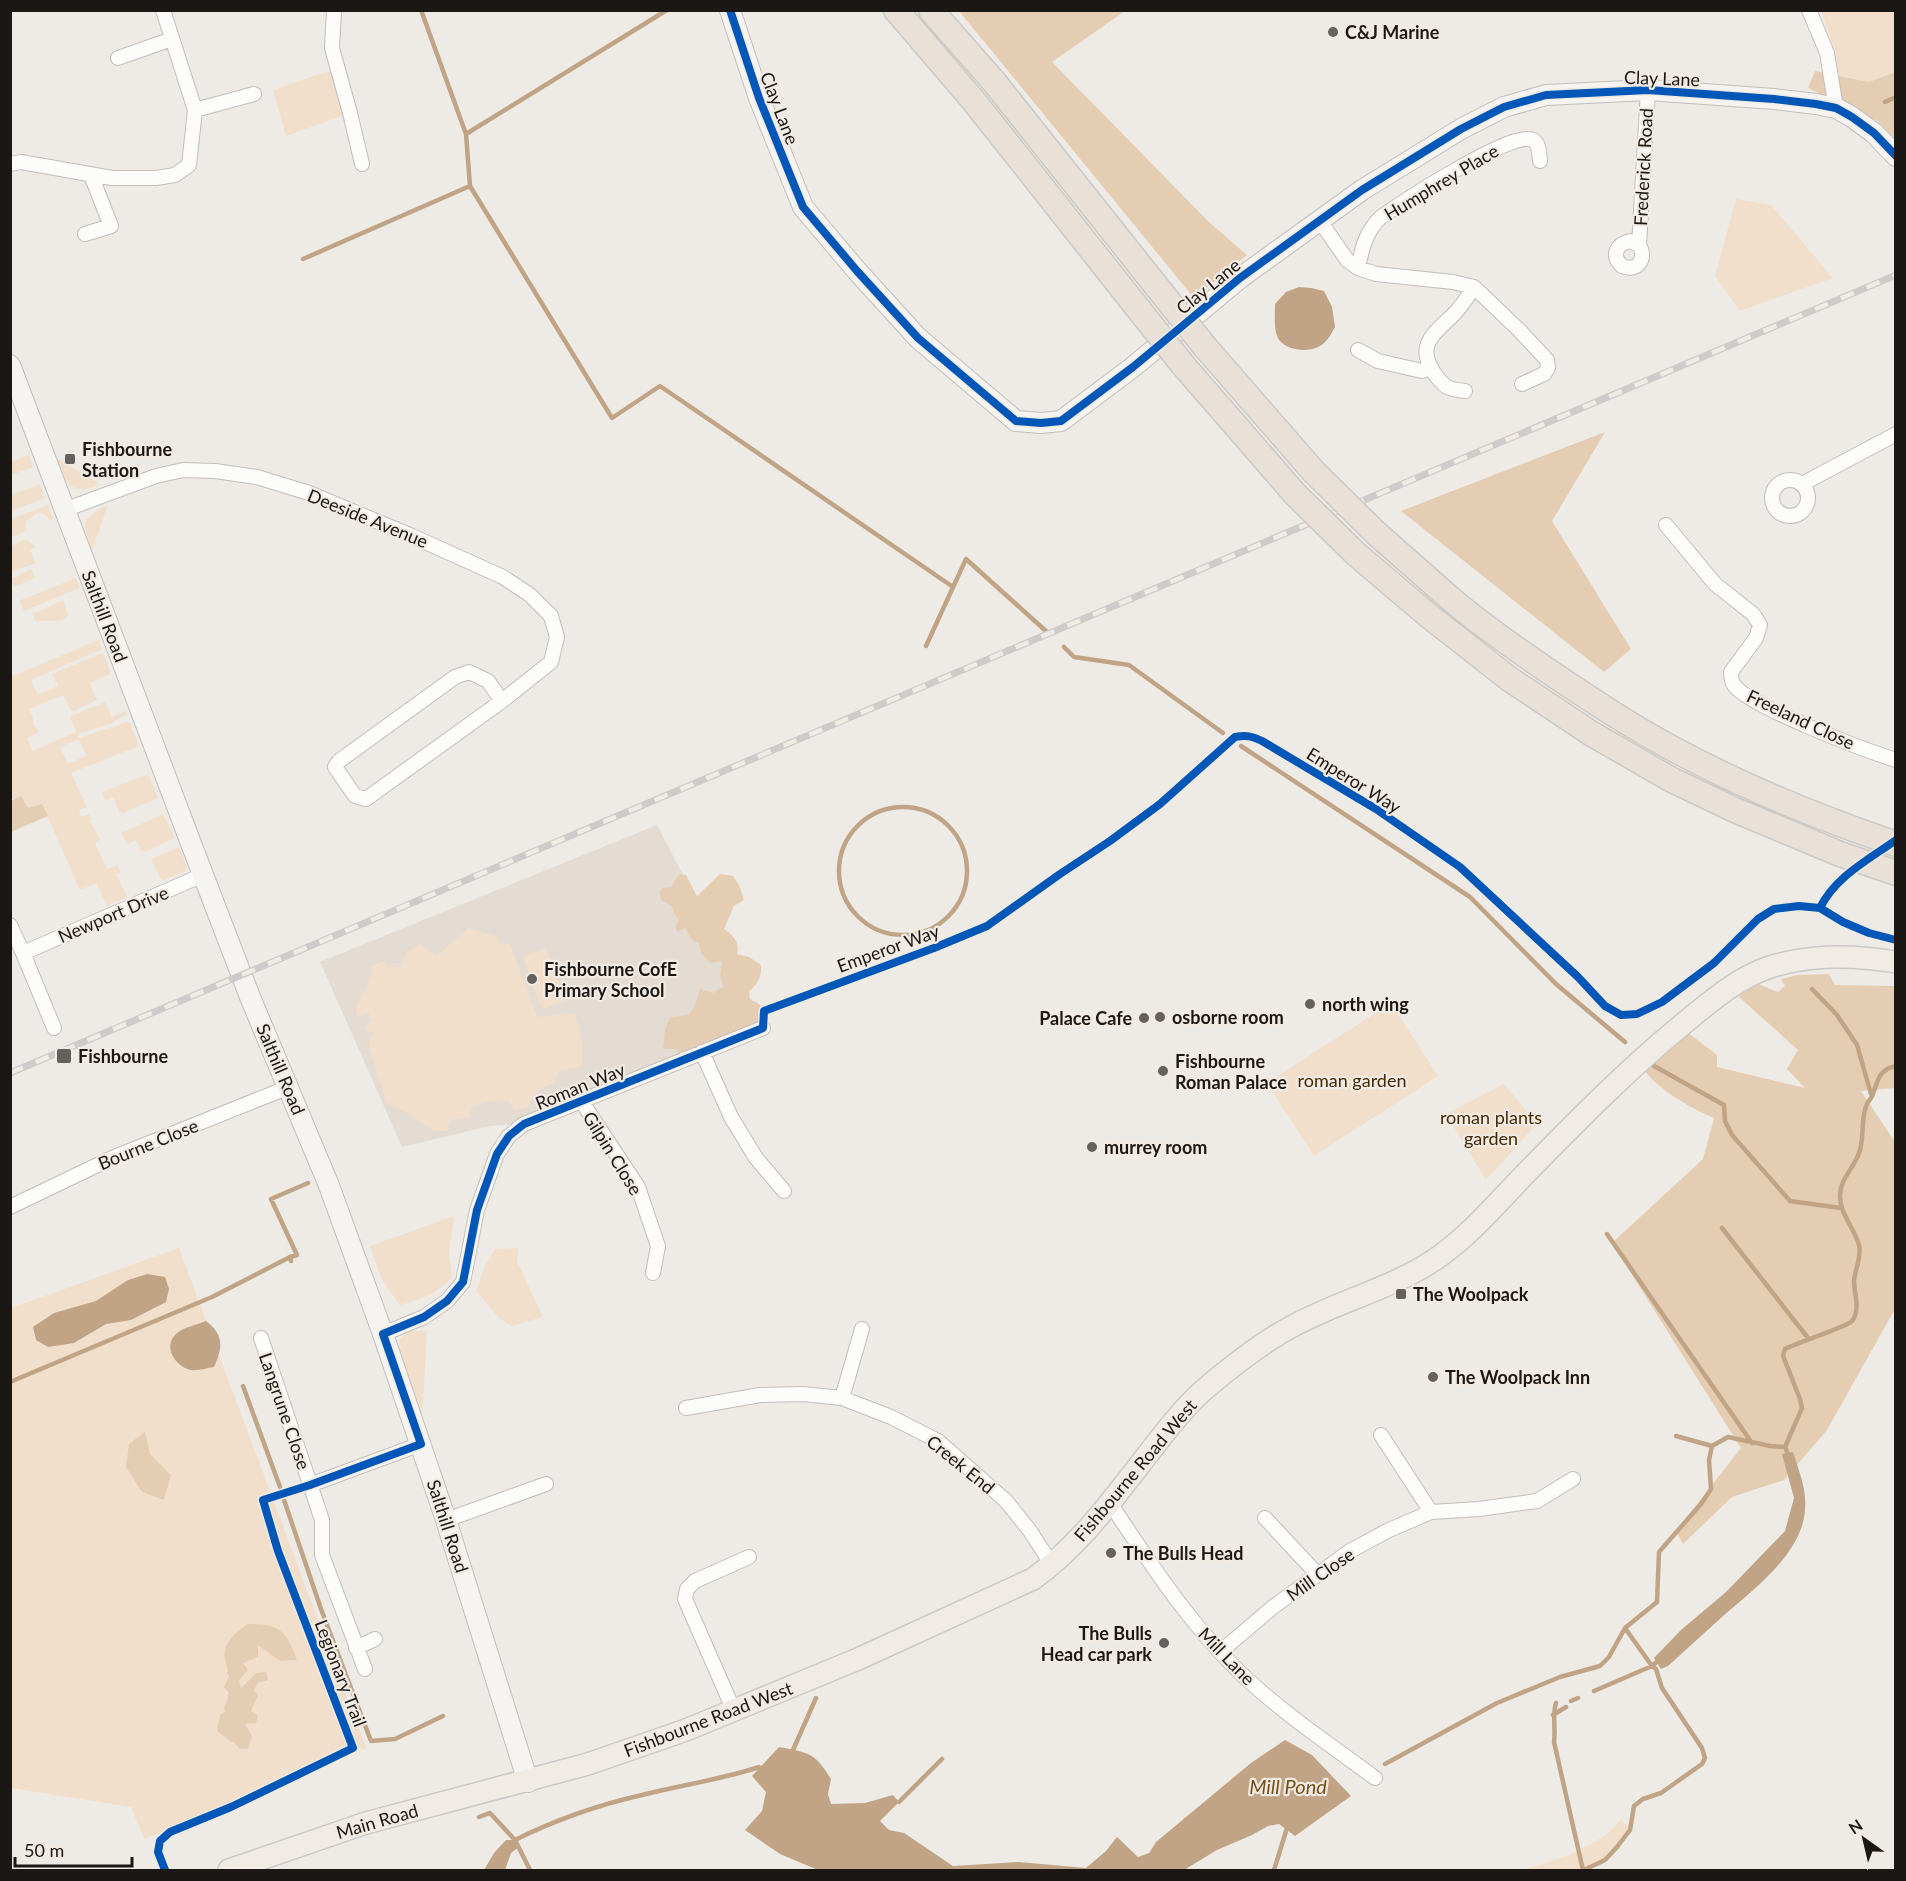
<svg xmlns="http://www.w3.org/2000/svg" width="1906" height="1881" font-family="Lato,sans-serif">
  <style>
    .built { fill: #e4dcd3 }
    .green { fill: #f1dfcc; fill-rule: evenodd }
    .forest { fill: #e5cdb3 }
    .water { fill: #c0a485 }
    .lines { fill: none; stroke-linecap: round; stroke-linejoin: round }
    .stream { stroke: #c0a485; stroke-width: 4.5 }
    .street-casing { stroke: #c1bebb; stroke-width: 16 }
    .secondary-casing { stroke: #c1bebb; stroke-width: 22 }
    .primary-casing { stroke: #cbc9c7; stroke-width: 24 }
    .highway-casing { stroke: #cbc9c7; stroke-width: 27 }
    .street { stroke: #fcfcfb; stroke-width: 14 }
    .secondary { stroke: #f6f4f0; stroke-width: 20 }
    .primary { stroke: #f1ebe5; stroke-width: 21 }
    .highway { stroke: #e9e0d7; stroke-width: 24 }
    .rail-casing { stroke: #cdccca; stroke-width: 7 }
    .rail { stroke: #f2ebe3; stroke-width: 4.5; stroke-dasharray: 14; stroke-linecap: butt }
    .highway-bridge-casing { stroke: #cbc9c7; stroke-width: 27; stroke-linecap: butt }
    .highway-bridge { stroke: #e9e0d7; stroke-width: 24 }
    .cycleway-casing { stroke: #f2ebe3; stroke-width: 11 }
    .cycleway { stroke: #0057b8; stroke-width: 8 }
    .poi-dot { fill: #64615e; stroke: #f2ebe3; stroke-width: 2 }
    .labels { text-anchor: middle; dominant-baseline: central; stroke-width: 4.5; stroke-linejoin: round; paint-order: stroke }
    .poi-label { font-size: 18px; font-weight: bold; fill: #1a1715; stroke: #f2ebe3; text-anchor: start }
    .street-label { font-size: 18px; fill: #1a1715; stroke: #f2ebe3 }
    .park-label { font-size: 18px; fill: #452905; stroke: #f2ebe3 }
    .water-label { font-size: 20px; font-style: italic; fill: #754d1b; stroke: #f2ebe3 }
  </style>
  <rect width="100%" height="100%" fill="#eeebe6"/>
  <path class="built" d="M657,825L763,1028L527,1123L490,1126L402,1147L320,962Z"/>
  <path class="green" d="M1821,11H1895V72L1869,82L1837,75L1836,53Z
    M335,69L348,114L286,136L273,90Z
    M1736,199L1771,205L1833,278L1740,311L1715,276Z
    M29,455L33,467L11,475V462Z
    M56,458L100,484C71,498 66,483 56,458Z
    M40,484L45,498L11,511V495Z
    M48,505L53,519L51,521L42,513L36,514L26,522V531L11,537V519Z
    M108,505L92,550C82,525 81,517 108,505Z
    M26,539L36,547L30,550L36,563L11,572V546Z
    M30,569L32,570L36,578L14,587L11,577L14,578Z
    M76,578L80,588L24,611L19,601L21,600Z
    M64,600L68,616C57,625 49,618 36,622L32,614Z
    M98,640L102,649L31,680L38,695L58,686L52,674L103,653L111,674L90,683L97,700L74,711L70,709L63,695L29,709L34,720L33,724L39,732L27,738L33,751L76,732L70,718L71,716L105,702L112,717L126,711L127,714L110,724L78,734L79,738L127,722L130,723L139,746L71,773L87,807L79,810L81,817L89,814L92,819L90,820L100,840L95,843L107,869L118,865L121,872L116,874L127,897L107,906L96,883L80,890L42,804L28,809L21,796L11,800L10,798V670L13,676ZM79,739L86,756L68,764L60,747Z
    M148,774L158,798L123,813L119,812L113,797L105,801L102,793L105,791Z
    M163,814L175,838L145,852L141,851L136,840L127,844L121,833Z
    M179,847L187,866L185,871L162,881L151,859Z
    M468,928L497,937L500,943L510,944L537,1017L575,1013L582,1041L583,1066L559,1071L554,1083C540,1087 533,1093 528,1107L515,1110L509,1101C495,1100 485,1100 471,1107L470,1118H458L449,1122L448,1131H434L405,1112L387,1104L370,1051L369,1043L373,1033L364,1028L372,1020L368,1012L357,1017C353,995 374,990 371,966L385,961L389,967H401L406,953L421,944L437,956Z
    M546,948L565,1001L542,1009L523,957Z
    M1391,1003L1438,1076L1314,1156L1267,1083Z
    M1504,1084L1537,1124L1486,1180L1446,1114Z
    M454,1216L449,1254L452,1277C436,1295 423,1299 400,1305L382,1280L370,1246Z
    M179,1248L367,1750L353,1748L231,1807L144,1839L131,1807L11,1788V1308Z
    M518,1248L517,1261L543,1317L512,1326L500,1319L476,1291L485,1266L495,1249Z
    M409,1331H427L422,1422L399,1351L400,1339Z
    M1621,1819L1630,1830L1605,1860L1584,1870H1524L1567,1856L1605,1836Z"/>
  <path class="forest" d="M1007,10L1009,12L1013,10L1125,11L1052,62L1209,222L1247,255L1194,298L959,11Z
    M1815,71L1869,82L1895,72V139L1878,121L1808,88Z
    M1605,432L1552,521L1631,649L1604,672L1401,511Z
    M21,796L28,808L42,804L48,816L11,832V801Z
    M679,874L686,875L697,896L720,874L733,876L739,885L744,900L734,906L724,929C733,935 740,942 737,954L749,957L761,965C762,976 758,984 749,991L750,999C770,1009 767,1013 761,1033L680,1055L676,1049H663L665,1029L670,1017L689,1015L694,1007L700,989L713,993L724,986L720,977L722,961L710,963L701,953L699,944L691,939L685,928L678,932L675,927L679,920L674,914L672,906L661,900L660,892L662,888L671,887Z
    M1829,974L1835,985L1895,986V1088L1861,1091L1895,1142V1309L1827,1430L1784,1480L1732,1497L1683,1544L1676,1531L1741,1448L1612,1243L1703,1159L1714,1118C1688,1107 1659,1090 1641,1067L1687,1032L1717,1055V1067L1805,1088L1787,1069L1798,1050L1739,997L1747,988L1758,984L1778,992L1785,986L1781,979L1797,975Z
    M145,1432L150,1454L171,1475L164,1500L142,1492L126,1467L129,1444Z
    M248,1624C280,1623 287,1632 297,1660L280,1661L258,1645V1657L243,1663L248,1670L239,1680L241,1688L256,1673L266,1672L268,1680L258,1683L254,1690L258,1695L251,1711L258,1715L256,1723L245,1724L252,1736L248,1748L240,1749L234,1742H231L217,1731L220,1715L225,1712L224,1706L227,1702L229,1693L224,1687L229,1676L227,1673C228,1667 226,1666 225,1659C222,1643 236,1632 248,1624Z"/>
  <path class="water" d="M1299,287L1311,288L1324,291L1332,307L1335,327C1332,332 1329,339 1324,343C1314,353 1290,352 1280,341C1273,333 1275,315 1275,304L1286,292Z
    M147,1274L165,1277L169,1289L166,1302L131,1320L106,1324L74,1343L48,1347L36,1340L33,1327L54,1313L96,1301L128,1280Z
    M206,1321C224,1335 223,1347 214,1367C207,1368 198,1371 191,1370C176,1367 162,1347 176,1334C184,1327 196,1325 206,1321Z
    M1793,1452C1799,1471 1807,1490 1805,1510C1802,1554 1753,1590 1722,1617C1704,1633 1686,1650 1668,1666L1661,1669L1654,1658L1681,1630L1726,1592L1785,1531L1794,1498L1782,1454Z
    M1285,1740L1312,1755L1351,1796L1295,1836L1279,1824L1268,1826L1252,1835L1217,1850L1184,1870H818L780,1854L745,1830L762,1811L766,1792L752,1776L779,1747C810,1753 814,1752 831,1779L828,1794L831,1804L865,1803L893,1795L899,1802L880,1821L889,1830L904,1833L953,1866L1019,1862L1086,1868L1106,1851L1117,1837L1138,1857L1149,1853L1156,1842L1251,1763Z
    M506,1840H515L519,1847L511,1853L505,1870H484L494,1853Z"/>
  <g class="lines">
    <path class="stream" d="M421,10L466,134L470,186L612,418L660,386L953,587
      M1885,102L1896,97
      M466,134L667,10
      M303,259L470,186
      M926,646L966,559L1047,632
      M1064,647L1074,657L1129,665L1223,733
      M1241,746L1470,897L1556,984L1625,1042
      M839 871a64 64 0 1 1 128 0a64 64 0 1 1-128 0Z
      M1812,989L1837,1015L1857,1045L1871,1094
      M1654,1066L1724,1105L1725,1121L1732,1135L1790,1201L1841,1208
      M1722,1228L1808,1338
      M1607,1234L1752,1443
      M290,1257L297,1255L271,1199L308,1183
      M10,1382L212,1297L290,1257L291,1261
      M243,1386L280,1487
      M1676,1436L1712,1446
      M1789,1457L1785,1447L1802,1408L1800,1399L1783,1356L1785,1349C1796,1343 1849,1326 1852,1321C1861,1310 1854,1293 1854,1281C1855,1269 1862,1257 1859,1245C1854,1227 1839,1213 1840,1194C1841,1178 1854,1168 1859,1153C1865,1138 1860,1119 1867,1104C1868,1101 1871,1099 1872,1096C1878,1082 1878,1069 1896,1066
      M284,1500L321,1609L371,1741L395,1739L443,1716
      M1594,1691L1652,1666L1660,1659
      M1571,1701L1578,1698
      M1556,1703C1552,1716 1556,1728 1554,1742L1583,1870
      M1553,1715L1566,1707
      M793,1750L816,1698
      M1385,1764L1497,1703L1560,1677L1600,1666L1609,1657L1625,1628L1657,1602L1659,1552L1701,1504L1711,1489L1709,1460L1712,1446L1728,1437L1770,1446L1785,1447
      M899,1802L942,1759
      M479,1817L490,1813L515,1840L530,1870
      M512,1844L515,1840C555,1820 598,1805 642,1795C680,1785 721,1780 759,1767
      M1274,1870L1287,1828
      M1584,1870L1605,1860L1617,1847L1630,1830L1634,1806L1643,1799L1661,1793L1702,1764L1705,1758L1702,1748L1662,1688L1656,1669L1652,1666L1625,1628"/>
    <defs>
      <path id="street" d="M334,10L332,48L350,113L362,164
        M1809,10L1827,53L1836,108
        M118,58L172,39
        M195,110L254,94
        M10,164L21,162L112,178H156L175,175L189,165L195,110L163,10
        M1320,221L1347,260L1358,268L1376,274L1453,282L1474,287L1519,330L1547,360L1548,368L1544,374L1522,384
        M85,234L111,226L91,175
        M1639,245L1630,241C1616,244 1611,256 1622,266C1638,273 1647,258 1639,245L1648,90
        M1358,268C1362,248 1366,231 1381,217C1401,203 1513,129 1533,140C1540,144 1539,154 1540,161
        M1358,350L1378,361L1422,371L1431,367
        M1465,391C1447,389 1445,388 1434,373C1415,344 1435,333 1454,314C1462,306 1468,296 1474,287
        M1772 498a18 18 0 1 1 36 0a18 18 0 1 1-36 0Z
        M1802,484L1896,434
        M64,510L156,476L183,470L215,471L257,477L309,493L412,536L503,577L530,595L551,616L557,637L551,662L502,701L366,799L355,796L335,767L339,761L455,677L469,672L488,681L502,701
        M1666,525L1715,584L1753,614L1760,625L1756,638L1731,672C1731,676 1731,681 1734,685C1748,706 1867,751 1896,760
        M10,925L23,953L203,875
        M23,953L54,1028
        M702,1052L731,1117L756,1158L784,1191
        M582,1102L638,1187L658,1246L653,1273
        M10,1207L112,1158L289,1087
        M383,1334L424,1317L447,1301L463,1282L477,1210L497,1154L509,1136L524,1124L763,1028
        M261,1338L322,1520V1555L365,1669
        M842,1398L862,1329
        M686,1408L760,1395L803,1394L842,1398L891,1417L938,1441L1006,1501L1030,1531L1052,1565
        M1381,1435L1431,1512
        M310,1485L421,1444
        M1110,1503C1151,1565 1193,1629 1248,1680C1287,1716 1332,1746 1375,1778
        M1265,1518L1318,1575
        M446,1520L546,1484
        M356,1648L375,1639
        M1220,1652L1273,1607L1350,1551L1389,1530L1431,1512L1479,1509L1537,1501L1573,1479
        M734,1711L685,1599L687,1589L695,1581L749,1557"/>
      <path id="secondary" d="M730,10L759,98L803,207L857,271L918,338L1016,421L1041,423L1061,421L1133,367L1240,278L1362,190L1461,129L1504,107L1546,95L1648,90L1774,99L1816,104L1836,108L1852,117L1874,133L1896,156
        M10,365L192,846L250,997L328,1183L383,1334L446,1520L528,1782"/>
      <path id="primary" d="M229,1870L366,1823L588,1764L686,1730L858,1659L1033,1579C1079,1546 1113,1499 1148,1454C1166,1431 1184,1407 1206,1388C1231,1367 1263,1342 1291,1327C1340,1300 1395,1288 1440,1256C1473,1232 1499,1201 1527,1172C1577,1121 1628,1069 1683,1024C1710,1002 1737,978 1770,967C1812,954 1853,955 1896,962"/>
      <path id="highway" d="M896,10L973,100L1140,311
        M931,10L995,83L1161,292
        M1206,348L1314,472
        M1183,365L1295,494
        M1377,534C1402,556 1427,578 1452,600C1500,640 1559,679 1612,713C1698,768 1799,811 1896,844
        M1356,554L1429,616L1508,678L1592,734L1672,780L1737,811L1840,854L1896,873"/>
    </defs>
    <use href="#street" class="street-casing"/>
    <use href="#secondary" class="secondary-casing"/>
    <use href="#primary" class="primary-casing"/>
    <use href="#highway" class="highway-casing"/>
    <use href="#street" class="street"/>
    <use href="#secondary" class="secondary"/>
    <use href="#primary" class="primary"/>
    <use href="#highway" class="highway"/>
    <defs>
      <path id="rail" d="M10,1073L1896,275"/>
    </defs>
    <use href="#rail" class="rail-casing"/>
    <use href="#rail" class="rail"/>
    <defs>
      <path id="highway-bridge" d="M1161,292L1206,348
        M1140,311L1183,365
        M1314,472L1377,534
        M1295,494L1356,554"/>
    </defs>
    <use href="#highway-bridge" class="highway-bridge-casing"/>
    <use href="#highway-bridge" class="highway-bridge"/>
    <defs>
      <path id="cycleway" d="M730,10L759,98L803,207L857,271L918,338L1016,421L1041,423L1061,421L1133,367L1240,278L1362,190L1461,129L1504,107L1546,95L1648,90L1774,99L1816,104L1836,108L1852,117L1874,133L1896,156
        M1820,908C1835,877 1868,860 1896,840
        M165,1870L158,1852L160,1841L170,1832L231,1807L353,1748L278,1551L263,1500L310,1485L421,1444L383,1334L424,1317L447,1301L463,1282L477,1210L497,1154L509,1136L524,1124L763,1028L764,1011L934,948L987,926L1060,874L1110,841L1160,804L1235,737C1246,735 1252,736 1262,741L1376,809L1460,867L1578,977L1605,1006L1621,1015L1637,1014L1662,1002L1714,963L1758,919L1774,909L1799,906L1820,908L1843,922L1869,933L1896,940"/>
    </defs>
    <use href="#cycleway" class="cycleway-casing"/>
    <use href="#cycleway" class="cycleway"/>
  </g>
  <g class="poi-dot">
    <circle cx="1333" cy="32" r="6"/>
    <rect x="64" y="453" width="12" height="12" rx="3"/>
    <circle cx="532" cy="979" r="6"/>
    <circle cx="1310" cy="1004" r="6"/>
    <circle cx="1160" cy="1017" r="6"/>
    <circle cx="1144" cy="1018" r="6"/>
    <rect x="56" y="1048" width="16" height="16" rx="3"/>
    <circle cx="1163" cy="1071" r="6"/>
    <circle cx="1092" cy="1147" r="6"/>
    <rect x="1395" y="1288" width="12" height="12" rx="3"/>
    <circle cx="1433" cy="1377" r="6"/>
    <circle cx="1111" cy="1553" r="6"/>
    <circle cx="1164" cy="1643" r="6"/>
  </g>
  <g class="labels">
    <g class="poi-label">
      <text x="1345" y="32">C&amp;J Marine</text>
      <text x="82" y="449">Fishbourne<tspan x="82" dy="21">Station</tspan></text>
      <text x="544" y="969">Fishbourne CofE<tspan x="544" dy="21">Primary School</tspan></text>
      <text x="1322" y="1004">north wing</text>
      <text x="1172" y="1017">osborne room</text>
      <text x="1132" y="1018" text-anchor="end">Palace Cafe</text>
      <text x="78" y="1056">Fishbourne</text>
      <text x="1175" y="1061">Fishbourne<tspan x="1175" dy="21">Roman Palace</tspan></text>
      <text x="1104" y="1147">murrey room</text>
      <text x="1413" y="1294">The Woolpack</text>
      <text x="1445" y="1377">The Woolpack Inn</text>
      <text x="1123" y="1553">The Bulls Head</text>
      <text x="1152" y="1633" text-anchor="end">The Bulls<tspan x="1152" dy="21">Head car park</tspan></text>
    </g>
    <g class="street-label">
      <text transform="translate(1662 78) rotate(2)">Clay Lane</text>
      <text transform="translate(780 108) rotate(69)">Clay Lane</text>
      <text transform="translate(1643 167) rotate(-87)">Frederick Road</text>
      <text transform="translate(1441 182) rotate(-31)">Humphrey Place</text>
      <text transform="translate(1208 286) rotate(-39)">Clay Lane</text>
      <text transform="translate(368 518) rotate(22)">Deeside Avenue</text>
      <text transform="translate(105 616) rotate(69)">Salthill Road</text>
      <text transform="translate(1801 719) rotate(25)">Freeland Close</text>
      <text transform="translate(1354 780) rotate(32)">Emperor Way</text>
      <text transform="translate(113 914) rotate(-23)">Newport Drive</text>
      <text transform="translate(888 948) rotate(-20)">Emperor Way</text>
      <text transform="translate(281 1069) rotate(67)">Salthill Road</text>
      <text transform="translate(580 1086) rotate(-22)">Roman Way</text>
      <text transform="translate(148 1144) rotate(-22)">Bourne Close</text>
      <text transform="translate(613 1153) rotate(58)">Gilpin Close</text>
      <text transform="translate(285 1411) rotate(71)">Langrune Close</text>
      <text transform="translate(961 1464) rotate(39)">Creek End</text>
      <text transform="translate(1135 1470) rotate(-50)">Fishbourne Road West</text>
      <text transform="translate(448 1526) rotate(72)">Salthill Road</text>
      <text transform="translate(1320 1574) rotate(-35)">Mill Close</text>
      <text transform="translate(1227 1656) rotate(46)">Mill Lane</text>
      <text transform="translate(341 1673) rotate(69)">Legionary Trail</text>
      <text transform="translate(708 1719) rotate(-21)">Fishbourne Road West</text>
      <text transform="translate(377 1821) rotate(-16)">Main Road</text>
    </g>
    <g class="park-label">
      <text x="1352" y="1080">roman garden</text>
      <text x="1491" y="1117">roman plants<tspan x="1491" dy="21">garden</tspan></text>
    </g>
    <g class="water-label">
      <text x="1288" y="1786">Mill Pond</text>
    </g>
  </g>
  <rect width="1906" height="1881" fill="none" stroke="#1a1715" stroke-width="24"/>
  <g transform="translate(1864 1839) rotate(326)" stroke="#f2ebe3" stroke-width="4.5" paint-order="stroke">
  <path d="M0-4.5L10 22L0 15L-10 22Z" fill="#1a1715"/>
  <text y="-9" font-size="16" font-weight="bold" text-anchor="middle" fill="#1a1715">N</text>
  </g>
  <path d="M15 1857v9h117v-9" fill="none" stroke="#1a1715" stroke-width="3"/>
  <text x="24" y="1857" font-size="18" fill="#1a1715" stroke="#f2ebe3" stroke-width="4.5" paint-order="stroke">50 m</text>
</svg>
